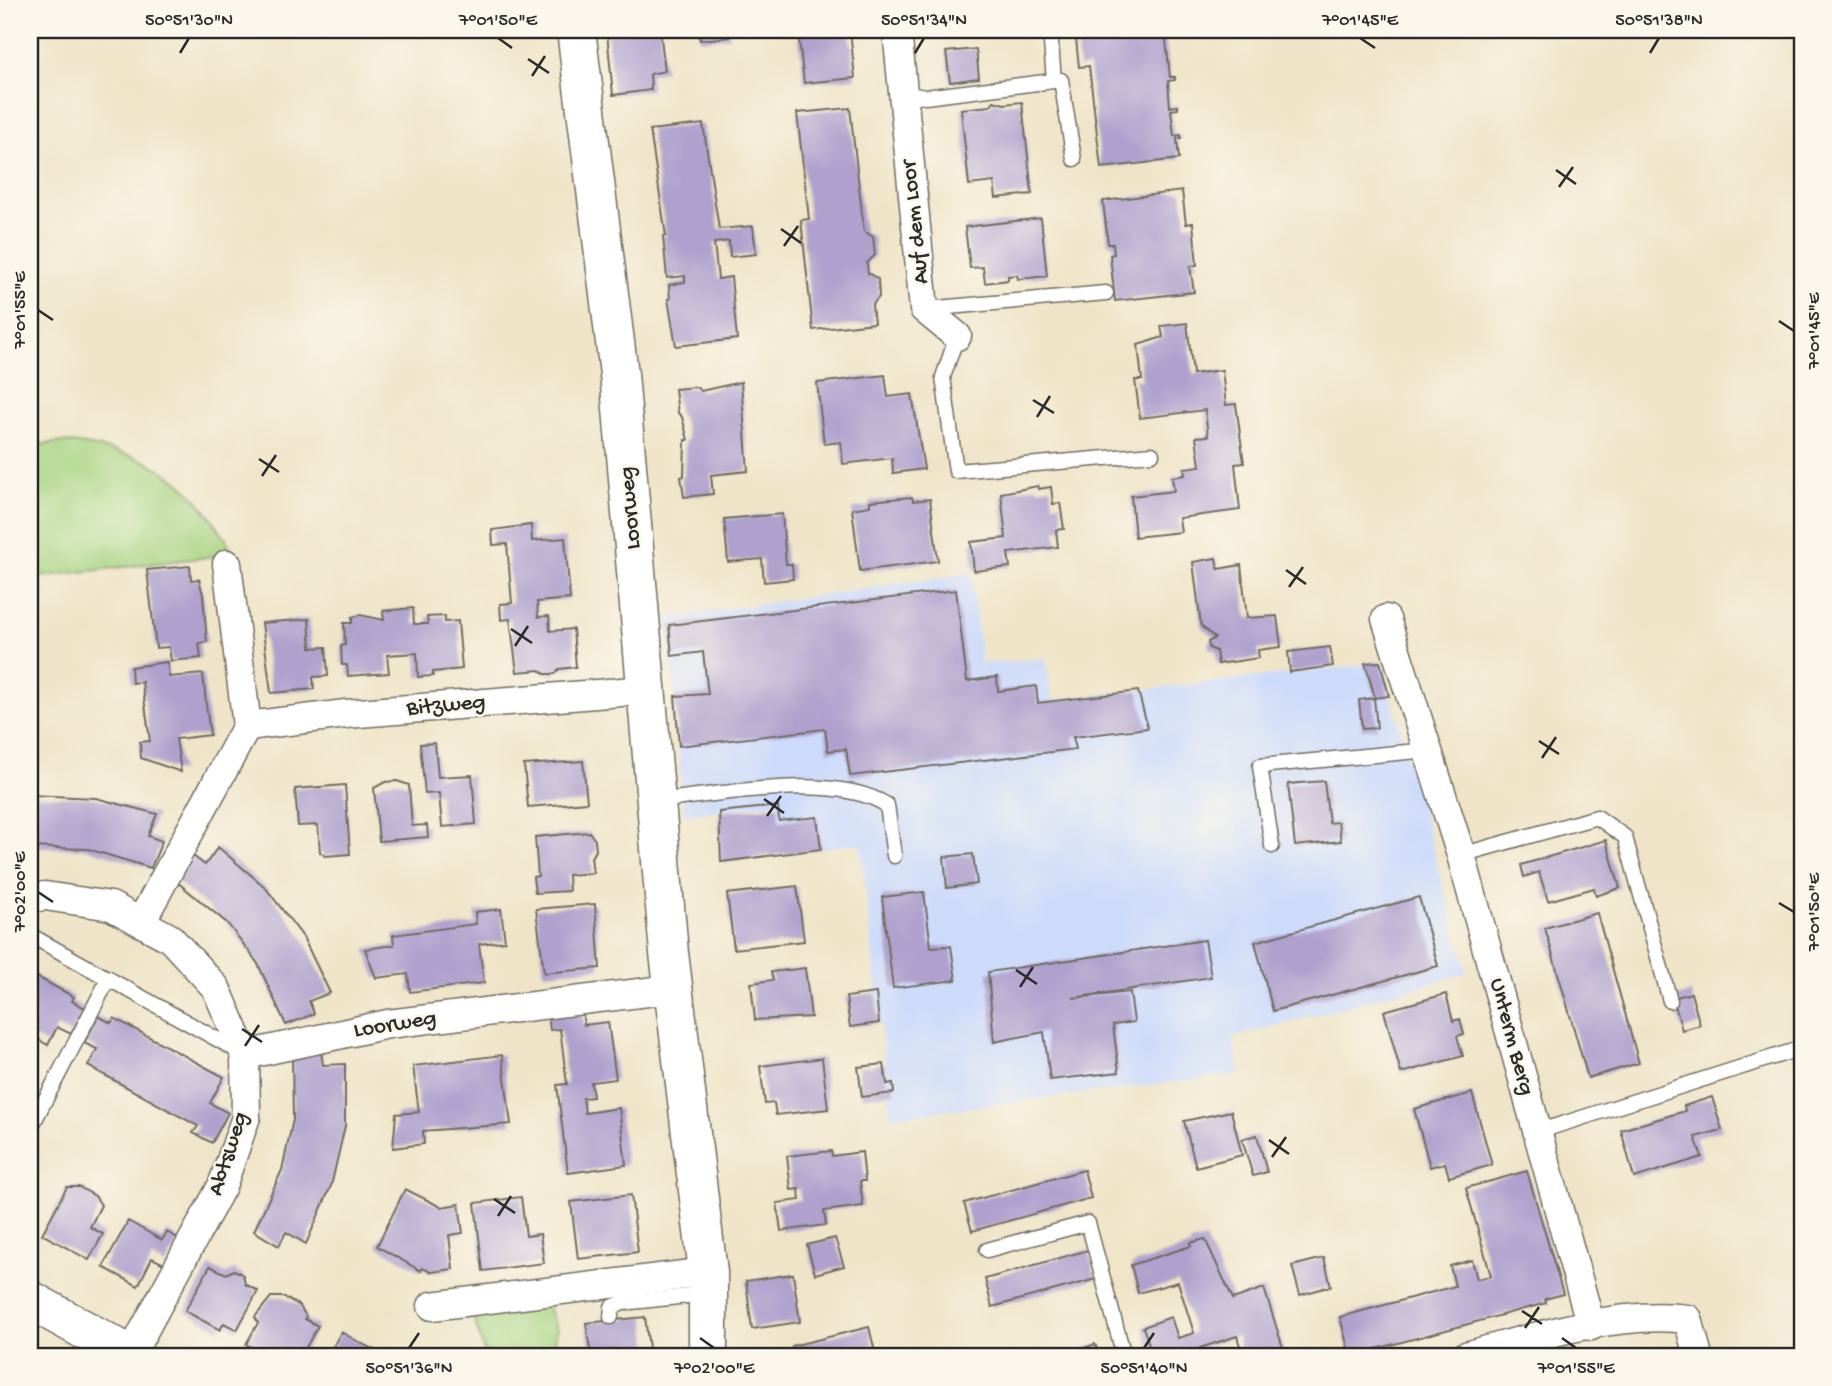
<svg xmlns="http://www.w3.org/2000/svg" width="1832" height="1386" font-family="'Gochi Hand',sans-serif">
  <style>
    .built { fill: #cddbfa }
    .green { fill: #a6d37f; stroke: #687f55; stroke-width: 2 }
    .building { fill: #afa0cd }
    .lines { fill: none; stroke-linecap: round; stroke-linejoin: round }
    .lane-casing { stroke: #706c62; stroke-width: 17 }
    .street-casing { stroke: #706c62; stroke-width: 31 }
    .secondary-casing { stroke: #706c62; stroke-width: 41 }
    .lane { stroke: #fff; stroke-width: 14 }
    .street { stroke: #fff; stroke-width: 28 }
    .secondary { stroke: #fff; stroke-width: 38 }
    .ticks { fill: none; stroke: #2b2b2b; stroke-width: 2.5 }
    .labels { text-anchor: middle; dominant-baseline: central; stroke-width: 5; stroke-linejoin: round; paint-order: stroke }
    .street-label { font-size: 23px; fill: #2b2b2b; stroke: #fbf7ec }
    .neatline { fill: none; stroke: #2b2b2b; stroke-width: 2.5 }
    .ticks-label { font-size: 18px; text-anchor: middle; fill: #2b2b2b }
  </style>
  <rect width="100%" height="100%" fill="#fbf7ec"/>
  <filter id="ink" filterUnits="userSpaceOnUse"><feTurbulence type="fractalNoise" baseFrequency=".0143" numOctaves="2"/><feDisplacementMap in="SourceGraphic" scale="14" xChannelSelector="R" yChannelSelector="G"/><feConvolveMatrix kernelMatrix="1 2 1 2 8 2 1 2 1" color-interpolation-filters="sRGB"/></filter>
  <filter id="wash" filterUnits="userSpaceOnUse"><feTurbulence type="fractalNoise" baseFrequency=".00686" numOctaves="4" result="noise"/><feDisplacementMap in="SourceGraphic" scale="28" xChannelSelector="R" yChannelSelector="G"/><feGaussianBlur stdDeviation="1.57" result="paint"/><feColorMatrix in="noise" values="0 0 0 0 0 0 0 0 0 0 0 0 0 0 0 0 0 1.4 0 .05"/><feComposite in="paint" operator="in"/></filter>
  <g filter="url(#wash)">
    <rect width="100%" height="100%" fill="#efe4c7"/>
    <path class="built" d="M971,573L981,664L1046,658L1052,700L1382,663L1467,973L1232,1038L1241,1074L891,1117L860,843L821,849L817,817L779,821L778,803L684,815L668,618Z"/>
    <path class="green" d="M64,442C152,453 190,475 234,554L30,578V446Z
      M547,1304L557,1330L554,1348C539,1358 499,1359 484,1351L472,1313Z"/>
    <g id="blocks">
      <path class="building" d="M636,30H660L665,71L650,74L651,90L613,95L607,33Z
        M698,30H728L730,37L700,40Z
        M798,30H850L855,78L804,83Z
        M1075,30H1142L1143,33L1165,31L1170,77H1175V80L1168,81L1170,107L1178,106V109L1171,110L1174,136L1181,135V138L1177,139L1179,159L1101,168L1089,66L1079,67Z
        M976,49L979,78L950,82L946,52Z
        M994,101L1004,104L1022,102L1032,194L996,198L994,182L969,185L961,109L990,106Z
        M850,108L864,231L873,237L875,255L867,263L868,273L878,279L879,297L872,305L874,323L813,330L801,220L809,219L797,113Z
        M703,124L719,229L753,226L756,254L730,257L729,241L714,243L718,279L731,277L737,339L676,346L668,299H670L669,285L685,282V276L667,278L663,236H666L650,130Z
        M1182,191L1186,224L1193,223L1197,265L1190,266L1194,292L1115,301L1110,255L1114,254L1113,244H1108L1103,201Z
        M1041,218L1047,276L1018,279L1017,275L1008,276V280L985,283L983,267L970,268L965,227Z
        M1187,323L1193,374L1222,370L1226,405L1236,404L1244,463L1235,464L1240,510L1179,518L1181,532L1135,537L1131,496L1174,491L1172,477L1185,475L1184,468L1200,466L1196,437L1208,436L1205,410L1140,418L1135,380H1142L1138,345L1163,337L1161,326Z
        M885,375L888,397L912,394L924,469L893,473L892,458L843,464L841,442L824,444L817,383Z
        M741,382L748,471L711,475L713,494L684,497L681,477L684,476L685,440H688L682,417L678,413L675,389L696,387L701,391Z
        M1038,486V489L1051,487L1053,504L1060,503L1064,529L1056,530L1058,547L1008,553L1010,567L974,571L971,542L1006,538L1001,493Z
        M912,497L913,501L930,499L938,561L860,571L852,509L870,506V501Z
        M782,514L786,564H792L793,579L764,582L762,559L728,562L724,519Z
        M531,525L532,541L565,538L570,599L537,602L538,617L549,616L550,631L573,629L576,667L559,669L555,674H545L540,670L517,672L510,619L501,620L500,604L512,603L507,544L493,545L492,530Z
        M1216,558L1218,569L1241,565L1247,618L1277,616L1281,647L1258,650L1259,658L1218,664L1216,651L1209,648L1208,642L1215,638L1201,626L1193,562Z
        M190,566L191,580L199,579L203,595L207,642L199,643L201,658L171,661L169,647L156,648L147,570Z
        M956,590L967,681L997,677L998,691L1036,686L1038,703L1138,691L1148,728L1073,737L1076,749L850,776L846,749L828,751L825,729L679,746L675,696L708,694L703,652L672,656L669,625Z
        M413,608L414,624H428L427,617L445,616V622L458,621L462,669L433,672V676L418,677L417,653L387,655L389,673L348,676L347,665H342L341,646L345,645L344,623H352V617L360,615L384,620L383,611Z
        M309,619L311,648L326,647L328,676L313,677L314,689L271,693L262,623Z
        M1330,647L1333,666L1290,672L1288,652Z
        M167,662L169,677L203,674L206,704L210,735L176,739L181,772L141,758L140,742L150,741L142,682L132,683L131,667Z
        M1380,662L1389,696L1375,698L1365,663Z
        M1374,698L1377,728L1362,729L1359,700Z
        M30,728H35L37,744H30Z
        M435,743L438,777L472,775L476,824L442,827L439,793L425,794L420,744Z
        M583,761L587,802L528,807L524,765Z
        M397,781L409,785L412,826L427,825L428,837L379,841L374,788L385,782Z
        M1324,781L1329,823L1338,822L1341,841L1295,846L1288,784Z
        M345,785L350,854L325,856L320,852L318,825L298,826L295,789Z
        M30,795L96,798L157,814L148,836L162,841L151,868L88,849L30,847Z
        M778,806L779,821L817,817L821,849L721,862L719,812Z
        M589,832L595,840L596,851L591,857L593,873L568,875L569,891L535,893L533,877L538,876L535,837Z
        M1606,840L1620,888L1596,896L1594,888L1548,901L1539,872L1524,877L1521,865Z
        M218,847L265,887L303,937L330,993L309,1001L314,1014L286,1025L258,964L248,950L227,923L176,881L193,856L205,865Z
        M973,854L977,884L947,888L944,857Z
        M797,886L804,941L734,949L727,894Z
        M924,892L931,947L951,946L956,980L893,988L882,897Z
        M1419,897L1438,966L1273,1011L1255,942Z
        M595,904L600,968L544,973L536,909Z
        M501,909L505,941L479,944L484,983L410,992L408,974L376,978L365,949L394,945L393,935L476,924L475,912Z
        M1597,913L1639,1063L1588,1078L1545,928Z
        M1205,940L1211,977L1073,998L1130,992L1134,1022L1113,1025L1119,1072L1050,1080L1044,1032L994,1042L988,972Z
        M805,968L811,1017L755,1020L751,983L773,980L771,972Z
        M30,973L74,997L72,1001L85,1008L71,1034L57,1027L48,1045L30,1035Z
        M876,993L879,1023L850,1027L846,997Z
        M1691,993L1700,1025L1682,1030L1673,998Z
        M1446,994L1453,1021L1460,1019L1464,1034L1457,1036L1463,1056L1401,1073L1384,1011Z
        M582,1010L584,1025L608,1022L616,1079L591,1082L593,1097L583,1098L585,1113L619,1108L626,1165L568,1173L557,1085L567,1084L560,1029L550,1030L548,1015Z
        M98,1016L111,1023L114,1018L224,1077L210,1103L228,1113L212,1143L193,1133L198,1126L88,1066L97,1049L84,1043Z
        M321,1051L323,1065L345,1064V1126L331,1186L306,1244L286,1232L279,1246L254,1231L282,1170L293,1120L292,1054Z
        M502,1055L511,1124L423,1131L424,1144L393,1148L396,1114L419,1112L413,1066Z
        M822,1058L828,1109L776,1115L774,1103L765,1104L760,1066Z
        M884,1064L887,1084L893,1083L894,1093L862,1097L858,1067Z
        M1472,1093L1492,1165L1449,1177L1445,1163L1430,1167L1414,1109Z
        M1712,1097L1722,1130L1695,1137L1702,1157L1634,1178L1621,1130L1685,1111L1684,1106Z
        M1231,1111L1242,1155L1196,1167L1184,1121Z
        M1257,1135L1267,1172L1253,1176L1242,1139Z
        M831,1151L832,1156L862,1152L865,1181H860L863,1206L824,1211L826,1225L781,1231L777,1203L800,1200L799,1189L791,1190L787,1156Z
        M1084,1170L1091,1198L972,1231L964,1203Z
        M1527,1171L1563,1294L1545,1299L1546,1303L1350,1356L1340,1317L1455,1286L1450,1266L1472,1260L1477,1279L1491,1276L1466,1188Z
        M67,1187H79L95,1196L101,1205L90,1227L103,1234L89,1260L42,1234Z
        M405,1189L441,1207L459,1204L463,1233L449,1235L453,1269L432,1272L422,1268L421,1271L377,1246Z
        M631,1195L638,1252L578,1259L571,1202Z
        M521,1197L526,1236L540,1234L544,1263L483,1271L475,1203Z
        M128,1221L162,1240L167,1232L179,1239L166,1265L152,1258L138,1286L103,1267Z
        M835,1238L844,1266L815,1274L807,1245Z
        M1205,1239L1233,1299L1264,1288L1284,1351L1269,1356H1243L1237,1336L1200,1348L1202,1356H1153L1143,1327L1171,1317L1178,1338L1194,1333L1178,1282L1138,1293L1131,1265L1191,1246L1190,1243Z
        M1088,1250L1096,1279L992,1307L985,1279Z
        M1324,1258L1331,1286L1300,1295L1292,1266Z
        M210,1266L226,1274L234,1270L243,1275L245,1284L258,1291L237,1330L224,1323L220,1330L185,1311Z
        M793,1274L800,1322L752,1329L746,1281Z
        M271,1297H283L299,1305L306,1316L305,1319L318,1326L301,1356H260L262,1353L246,1344L258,1323L255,1317Z
        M645,1317L650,1356H591L586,1323Z
        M869,1327L876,1356H795L792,1346Z
        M341,1332L359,1342L385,1356H328Z
        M1095,1344L1100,1356H1063Z"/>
    </g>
  </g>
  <g filter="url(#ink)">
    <use href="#blocks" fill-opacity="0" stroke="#706c62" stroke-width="2"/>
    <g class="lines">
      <defs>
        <path id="lane" d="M1050,30L1054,81
          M903,93L925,97L1061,80L1074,159
          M926,309L1106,293
          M957,336L943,377L956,471L1152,454
          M656,801C719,795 833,771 887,805L894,856
          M1272,846L1260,766L1428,750
          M1461,855L1597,817L1625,837L1670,1001
          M30,935L240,1052
          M30,1129L109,978
          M1537,1132L1802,1048
          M987,1250L1088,1223L1124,1356
          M611,1317L612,1307L622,1303L707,1294"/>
        <path id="street" d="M897,30L924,309L957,336
          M227,564L247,726
          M1386,619L1461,855L1591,1326
          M30,898L45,896L111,906L170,938L216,988L245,1055L246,1117L222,1186L130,1356
          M142,920L247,726L346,714L646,690
          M245,1055L388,1024L672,989
          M432,1306L708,1272
          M1466,1356C1533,1337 1619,1310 1688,1319L1698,1356"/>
        <path id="secondary" d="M576,30L619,374L669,953L708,1272V1356
          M30,1300L132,1356"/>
      </defs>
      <use href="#lane" class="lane-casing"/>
      <use href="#street" class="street-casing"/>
      <use href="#secondary" class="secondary-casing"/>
      <use href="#lane" class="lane"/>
      <use href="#street" class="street"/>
      <use href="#secondary" class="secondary"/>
    </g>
  </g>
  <path class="ticks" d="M498,38L512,48M1360,38L1375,48M180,53L189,38M915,53L924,38M1650,53L1659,38M528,59L549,73M532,76L545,56M1556,170L1576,184M1559,187L1573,167M781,229L801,243M784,246L798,226M38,310L53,320M1779,321L1794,331M1033,400L1054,413M1037,417L1050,396M259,459L279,472M262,476L276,455M1286,570L1306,584M1289,587L1303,567M511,629L532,643M515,646L528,626M1539,741L1559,754M1542,758L1556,737M764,799L784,813M767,816L781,796M38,892L53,902M1779,903L1794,912M1016,970L1037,984M1020,987L1033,967M242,1029L262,1042M245,1046L259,1025M1269,1140L1289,1154M1272,1157L1286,1137M494,1199L515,1213M498,1216L511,1196M1522,1311L1542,1324M1525,1328L1539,1307M700,1338L714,1348M1562,1338L1576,1348M409,1348L419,1333M1144,1348L1154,1333"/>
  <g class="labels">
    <g class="street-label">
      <text transform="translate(916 222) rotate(-96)">Auf dem Loor</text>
      <text transform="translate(631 508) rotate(-95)">Loorweg</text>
      <text transform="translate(446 706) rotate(-5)">Bitzweg</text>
      <text transform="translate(395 1025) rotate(-9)">Loorweg</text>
      <text transform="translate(1511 1037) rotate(75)">Unterm Berg</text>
      <text transform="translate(229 1154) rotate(-72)">Abtsweg</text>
    </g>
  </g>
  <rect width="1832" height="1386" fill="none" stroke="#fbf7ec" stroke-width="77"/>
  <rect x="38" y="38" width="1756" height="1310" class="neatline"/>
  <g class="ticks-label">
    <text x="189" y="25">50°51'30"N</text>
    <text x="498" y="25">7°01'50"E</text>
    <text x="924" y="25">50°51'34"N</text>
    <text x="1360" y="25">7°01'45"E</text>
    <text x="1659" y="25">50°51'38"N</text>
    <text transform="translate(19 310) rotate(-90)" y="6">7°01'55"E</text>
    <text transform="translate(1813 331) rotate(-90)" y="6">7°01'45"E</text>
    <text transform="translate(19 892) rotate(-90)" y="6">7°02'00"E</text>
    <text transform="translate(1813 912) rotate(-90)" y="6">7°01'50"E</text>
    <text x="409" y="1373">50°51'36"N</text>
    <text x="714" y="1373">7°02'00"E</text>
    <text x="1144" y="1373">50°51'40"N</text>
    <text x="1576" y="1373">7°01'55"E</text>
  </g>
</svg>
